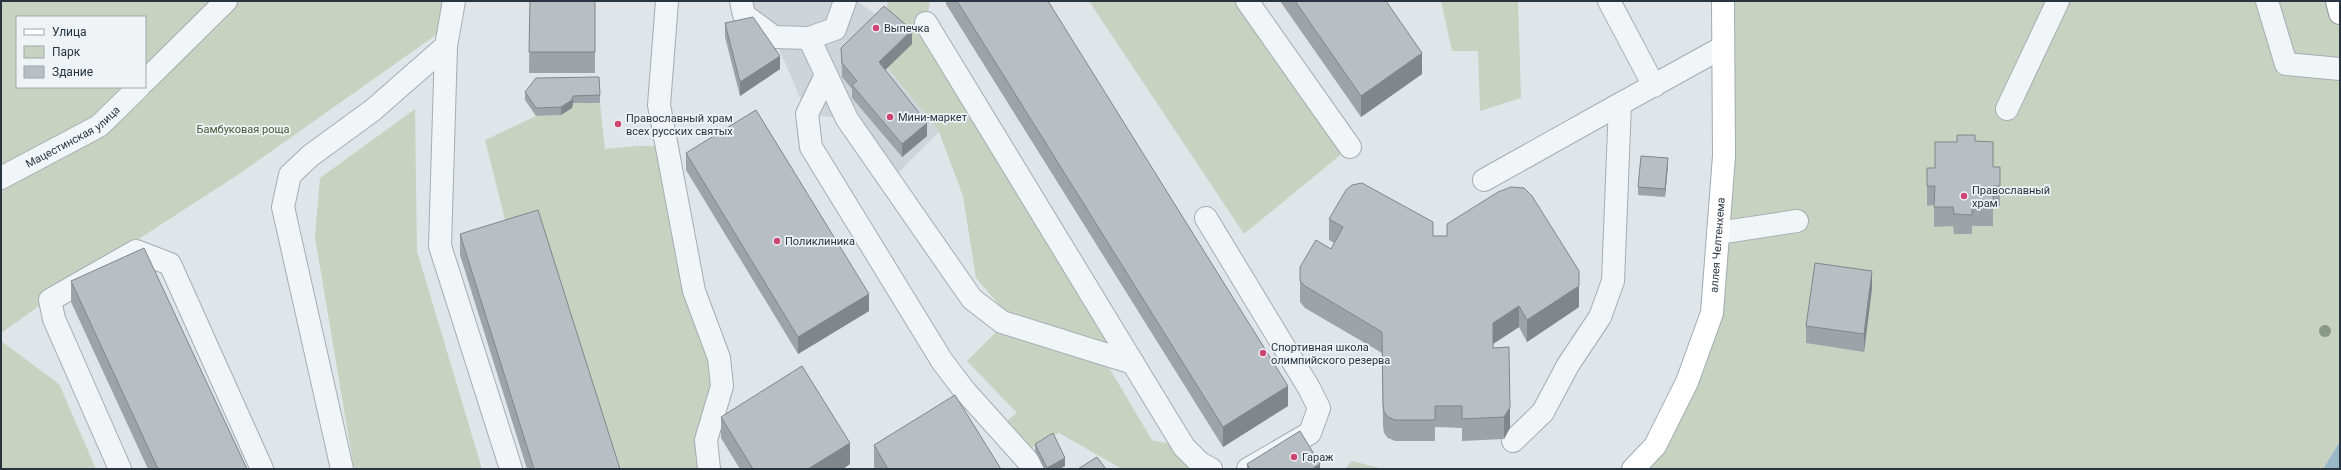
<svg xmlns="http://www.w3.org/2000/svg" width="2341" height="470" font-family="Roboto,sans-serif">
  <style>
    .built { fill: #cdd4da }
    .green { fill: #c8d2c1; fill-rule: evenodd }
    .water { fill: #9ab9c8 }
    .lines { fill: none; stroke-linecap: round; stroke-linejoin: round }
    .minor-casing { stroke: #a4adb3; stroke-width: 24 }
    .major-casing { stroke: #9fabb4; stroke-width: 24 }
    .highway-casing { stroke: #87959f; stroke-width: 24 }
    .minor { stroke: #f2f5f7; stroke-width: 22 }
    .major { stroke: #fff; stroke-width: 22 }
    .highway { stroke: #fff; stroke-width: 22 }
    .tree { fill: #899987 }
    .wall { fill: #9da4a9 }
    .shaded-wall { fill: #80868a }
    .building { fill: #b7bfc5; stroke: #80868a }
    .poi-dot { fill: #cd4571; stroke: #eff3f6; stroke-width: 1.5 }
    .labels { text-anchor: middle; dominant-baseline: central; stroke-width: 3.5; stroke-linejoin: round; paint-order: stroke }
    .poi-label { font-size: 11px; fill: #283540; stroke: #eff3f6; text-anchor: start }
    .park-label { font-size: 11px; fill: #435b36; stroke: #eff3f6 }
    .street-label { font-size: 11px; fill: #283540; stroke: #eff3f6 }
  </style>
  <rect width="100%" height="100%" fill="#dfe5e9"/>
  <path class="built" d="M741,1H857L884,20L912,44L887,68L939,132L890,181L847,119L807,114L774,37Z"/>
  <path class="green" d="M1,1H454L450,25L239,174L80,277L1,333ZM17,17H145V87H17Z
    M888,1H930L926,23L1133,363L1101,354L1152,440L1184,447L1211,469H1122L1059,433L1022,453L999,427L1017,413L967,361L996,332L1031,342L976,278L963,196L939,132L887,67L884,20Z
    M1089,1H1247L1350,147L1244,234Z
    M1441,1H1518L1521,98L1480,111L1478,51H1452Z
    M1723,1H2340V441L2323,469H1633L1712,313Z
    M573,103H600L605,149L636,146H667L719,358L709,469H613L510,239L485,140L536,116L561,115Z
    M415,109L417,251L482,469H354L315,237L320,178Z
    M1,341L59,384L96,469H1Z
    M1352,461L1384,469H1345Z"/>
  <path class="water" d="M2340,441V469H2323Z"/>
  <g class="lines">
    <defs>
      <g id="minor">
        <path d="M454,1L446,46L440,246L511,469"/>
        <path d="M667,1L659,105L694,291L719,358L722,386L706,440L709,469"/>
        <path d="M741,1L744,15L774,37L809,38L835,29L845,1"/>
        <path d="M1247,1L1350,147"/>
        <path d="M1609,1L1654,86"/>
        <path d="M2267,1L2286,64L2340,69"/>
        <path d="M926,23L1184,447L1200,463L1211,469"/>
        <path d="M809,38L847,119L972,299L1002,322L1133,363"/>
        <path d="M826,75L807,114L811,147L942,361L964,390L1035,469"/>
        <path d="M145,81L226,1"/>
        <path d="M2007,109L2058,1"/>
        <path id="s1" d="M1,178L99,126L139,87"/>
        <path d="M1484,180L1620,104"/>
        <path d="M1206,218L1309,388L1319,408L1310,433L1248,469"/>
        <path d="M1718,233L1797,221"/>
        <path d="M1513,441L1543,412L1568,365L1600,317L1613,281L1620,104L1723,47"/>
        <path d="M120,469L54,319L50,300L136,251L170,264L262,469"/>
        <path d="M342,469L283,207L290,175L310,156L373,110L446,46"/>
      </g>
      <g id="major">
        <path id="s2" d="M1633,469L1655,446L1687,382L1712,313L1724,156L1723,1"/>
      </g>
      <path id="highway" d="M2337,1L2340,13"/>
    </defs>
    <use href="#minor" class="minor-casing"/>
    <use href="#major" class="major-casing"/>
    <use href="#highway" class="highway-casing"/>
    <use href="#minor" class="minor"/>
    <use href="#major" class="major"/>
    <use href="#highway" class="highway"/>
  </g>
  <circle class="tree" cx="2325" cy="331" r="6"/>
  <path class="wall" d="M530,1H595V73H529Z
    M759,1H772L760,2Z
    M946,1H1048L1288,406L1223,447L946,4Z
    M1280,1H1386L1422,74L1361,117Z
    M725,23L780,69L740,96L725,37Z
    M912,44L885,70L927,136L902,157L852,98V89L842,77L841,48Z
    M525,92L600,95V103H573L572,108L561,115L536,116L525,100Z
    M1975,141L1993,167H2000V206L1993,205V226H1972V234H1954L1953,226L1934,227V205L1927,206V186L1935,168L1957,142Z
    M686,153L869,311L798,354L686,170Z
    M1668,165L1665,197L1638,195V187Z
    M1329,219L1433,236L1579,307L1527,342L1519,327L1493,344V348L1510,428L1504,439L1462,441V428L1435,427V441H1395L1388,438L1384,433L1383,426L1382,353L1305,308L1300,302V281L1331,249L1334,243L1329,240Z
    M460,234L620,469H527L460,255Z
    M71,281L247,469H148L71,302Z
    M1872,288L1864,352L1806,343V326Z
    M721,417L850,464L843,469H740L721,438Z
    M1035,444L1065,466L1059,469H1044L1035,451Z
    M874,445L1001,469H875L874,466Z
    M1247,464L1320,469H1247Z"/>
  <path class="shaded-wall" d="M912,30V44L879,76V62Z
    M1422,53V74L1361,117V96Z
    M780,56V69L740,96V82Z
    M573,96V103L572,108L561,115V107Z
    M927,123V136L902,157V144Z
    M1668,158V165L1665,197V189Z
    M1579,271V307L1527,342V320Z
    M1872,271V288L1864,352V334Z
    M869,294V311L798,354V337Z
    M1519,306V327L1493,344V323Z
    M1288,386V406L1223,447V427Z
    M1510,407V428L1504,439V417Z
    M850,443V464L843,469H808Z
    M1065,458V466L1059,469H1047V468Z
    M1320,464V469H1312Z"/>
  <path class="building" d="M530,1H595V52H529Z
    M957,1H1048L1288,386L1223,427Z
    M1295,1H1386L1422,53L1361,96Z
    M884,6L912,30L879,62L927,123L902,144L852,85L857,81L842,63L841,48Z
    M753,17L780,56L740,82L725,23Z
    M599,77L600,95L573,96L572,100L561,107L536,108L525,92L536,78Z
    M756,110L869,294L798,337L686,153Z
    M1957,135H1975V141L1993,142V167H2000V186H1993V206L1972,207V215L1954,214L1953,207H1934L1935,186H1927V168H1935V142H1957Z
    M1641,156L1668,158L1665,189L1638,187Z
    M1362,183L1433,222V236H1447V224L1498,192L1511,187L1524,188L1532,196L1579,271V286L1527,320L1519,306L1493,323V348L1509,347L1510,407L1504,417L1462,419V406H1435V420H1395L1388,417L1384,412L1383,405L1382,332L1305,286L1300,281V267L1316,240L1331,249L1343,227L1329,219L1346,190L1352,185Z
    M538,210L620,469H534L460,234Z
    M144,248L247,469H158L71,281Z
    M1815,263L1872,271L1864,334L1806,326Z
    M802,366L850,443L808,469H753L721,417Z
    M955,395L1001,469H888L874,445Z
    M1300,431L1320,464L1312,469H1250L1247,464Z
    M1053,433L1065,458L1047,468L1035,444Z
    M1097,457L1106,469H1078Z"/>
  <g class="poi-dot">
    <circle cx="876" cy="28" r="4"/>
    <circle cx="890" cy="117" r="4"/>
    <circle cx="618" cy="124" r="4"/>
    <circle cx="1964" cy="196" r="4"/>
    <circle cx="777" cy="241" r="4"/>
    <circle cx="1263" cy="353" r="4"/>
    <circle cx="1294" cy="457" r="4"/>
  </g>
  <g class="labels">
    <g class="poi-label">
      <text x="884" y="28">Выпечка</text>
      <text x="898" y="117">Мини-маркет</text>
      <text x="626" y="118">Православный храм<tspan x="626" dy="13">всех русских святых</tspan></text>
      <text x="1972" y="190">Православный<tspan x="1972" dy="13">храм</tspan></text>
      <text x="785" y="241">Поликлиника</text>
      <text x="1271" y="347">Спортивная школа<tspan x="1271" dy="13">олимпийского резерва</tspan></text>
      <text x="1302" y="457">Гараж</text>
    </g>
    <g class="park-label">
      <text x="243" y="129">Бамбуковая роща</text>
    </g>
    <g class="street-label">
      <text stroke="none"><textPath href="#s1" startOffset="83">Мацестинская улица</textPath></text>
      <text stroke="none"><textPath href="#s2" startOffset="245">аллея Челтенхема</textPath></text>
    </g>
  </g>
  <rect width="2341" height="470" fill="none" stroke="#283540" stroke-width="4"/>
  <rect x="16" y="16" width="130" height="72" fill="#eff3f6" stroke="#9fa7ad"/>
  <rect x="24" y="29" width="20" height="6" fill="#ffffff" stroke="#9fa7ad"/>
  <text x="52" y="36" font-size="12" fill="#283540">Улица</text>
  <rect x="24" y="46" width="20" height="12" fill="#c8d2c1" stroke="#9fa7ad"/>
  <text x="52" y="56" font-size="12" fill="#283540">Парк</text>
  <rect x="24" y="66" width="20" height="12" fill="#b7bfc5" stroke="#9fa7ad"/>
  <text x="52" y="76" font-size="12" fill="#283540">Здание</text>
</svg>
